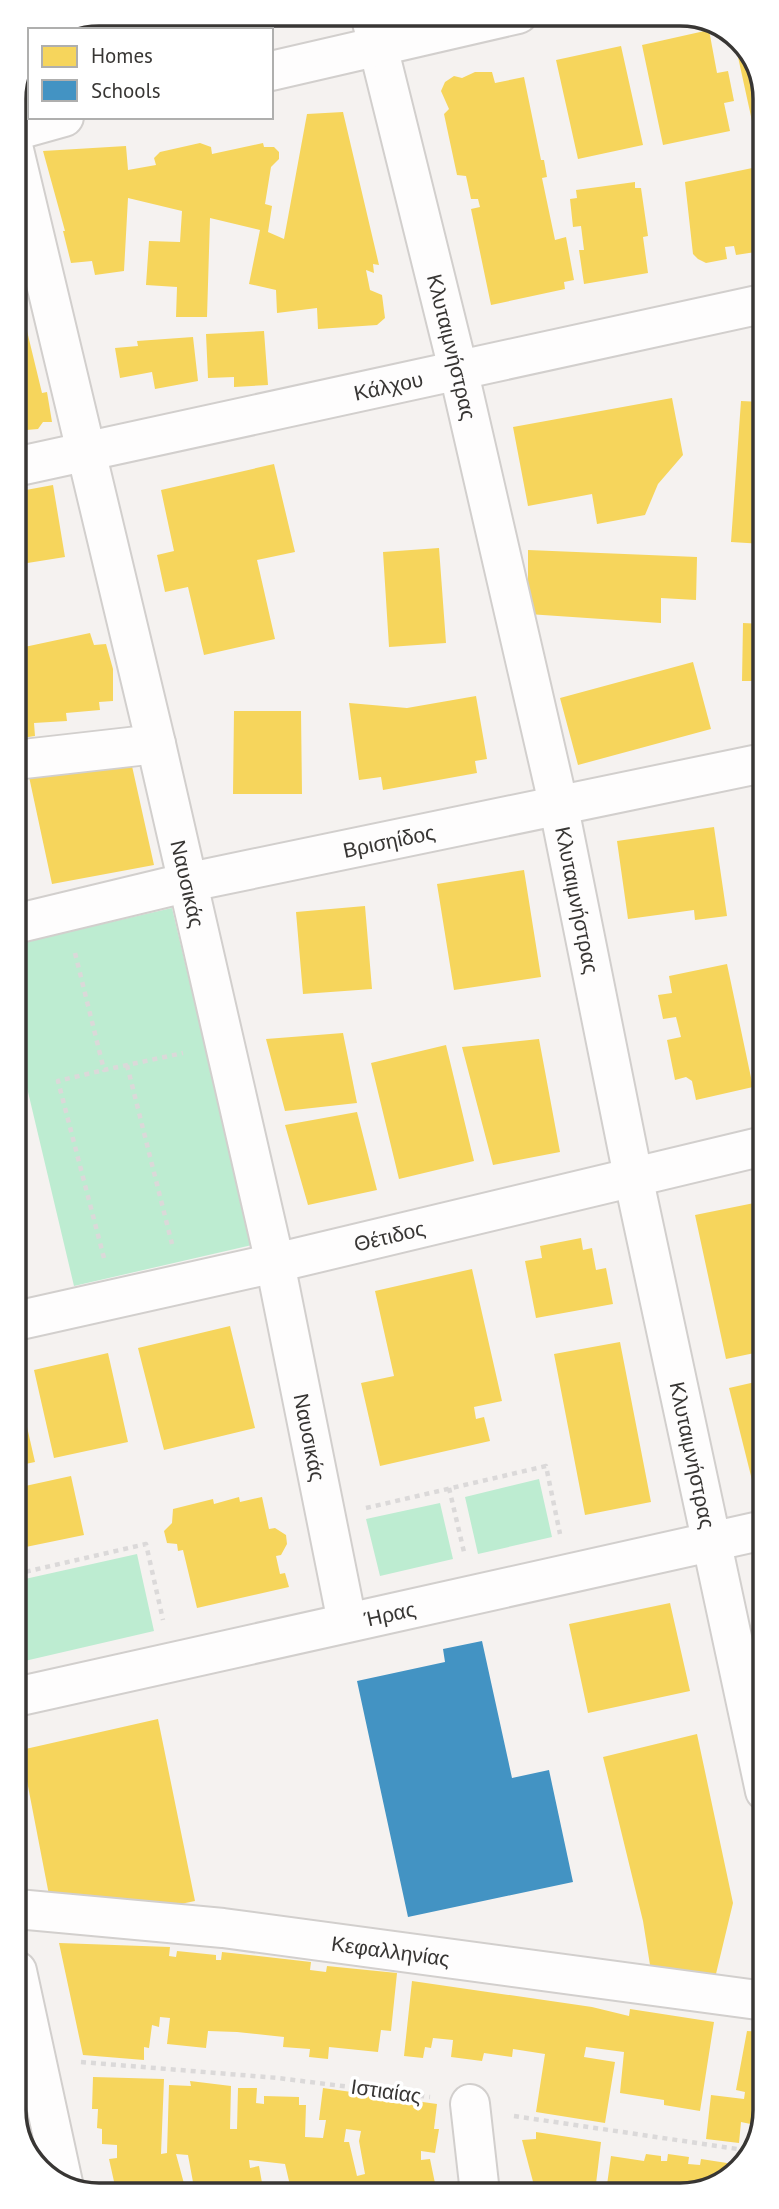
<svg xmlns="http://www.w3.org/2000/svg" width="779" height="2209" font-family="'PT Sans',sans-serif">
  <style>
    .green { fill: #bdecd1 }
    .homes { fill: #f6d55c; fill-rule: evenodd }
    .schools { fill: #4393c3 }
    .lines { fill: none; stroke-linecap: round; stroke-linejoin: round }
    .minor-casing { stroke: #d2cfcd; stroke-width: 42 }
    .path { stroke: #dbd9d9; stroke-width: 4.5; stroke-dasharray: 5 5; stroke-linecap: butt }
    .minor { stroke: #fefdfd; stroke-width: 38 }
    .labels { text-anchor: middle; dominant-baseline: central; stroke-width: 7; stroke-linejoin: round; paint-order: stroke }
    .street-label { font-size: 21px; fill: #383634; stroke: #fff }
    .rim { fill: none; stroke: #383634; stroke-width: 3.5 }
  </style>
  <rect width="100%" height="100%" fill="#f5f2f0"/>
  <path class="green" d="M172,908L252,1245L74,1286L15,1037V944Z
    M539,1479L552,1537L478,1554L465,1497Z
    M440,1503L453,1559L380,1576L366,1519Z
    M137,1554L154,1631L16,1663V1581Z"/>
  <path class="homes" d="M99,14H237L240,29L100,30Z
    M249,14H313V15L252,28Z
    M709,30L717,73L728,71L734,101L724,103L730,131L663,145L642,45Z
    M733,34L762,77V119L752,121Z
    M621,46L643,145L578,159L556,60Z
    M475,72H492L495,83L524,77L541,160H544L547,177L542,178L555,240L566,237L574,280L564,282L565,289L491,305L471,209L480,207L478,199H471L466,176L457,175L444,114L449,109L441,91L445,82L454,76L462,78Z
    M343,112L379,265L373,264L374,273L366,270L370,290L382,295L385,318L377,325L318,329L317,308L277,313L276,290L249,284L260,230L210,218L207,317H176L177,287L146,285L149,241L180,242L182,211L128,198L124,271L95,275L92,261L71,263L63,231H65L43,151L126,146L128,170L156,165L154,158L160,152L200,143L211,147L212,154L263,143L264,147H274L279,152V159L271,167L265,204L272,206L268,232L284,239L307,114Z
    M762,166V251L736,255L734,246L725,247L727,259L706,263L698,259L693,254L685,182Z
    M635,182V188H641L648,236L643,237L648,273L584,284L579,250H584L581,226L573,227L570,199L577,198L576,190Z
    M14,278L26,321L15,324L18,331H27L42,393L47,392L52,422H43L38,429L15,431Z
    M264,331L268,385L234,387V377L208,378L206,334Z
    M193,337L198,381L155,389L152,372L120,378L115,348L138,346L137,341Z
    M672,398L683,455L658,484L645,515L597,524L592,494L528,506L513,427Z
    M741,401L762,402L763,544L731,542Z
    M274,464L295,552L257,560L275,639L204,655L188,587L165,592L157,555L174,551L161,490Z
    M53,485L65,557L15,565V492Z
    M439,548L446,643L389,647L383,552Z
    M528,550L697,557L696,600L661,598V623L528,614Z
    M743,623L763,624V681H742Z
    M90,633L94,645L106,644L113,669V701L99,702L100,710L66,713L67,721L34,723L35,736L15,739V649Z
    M693,662L711,729L578,765L560,698Z
    M476,696L487,759L475,761L477,773L383,790L381,777L359,780L349,703L407,708Z
    M234,711H301L302,794H233Z
    M130,757L154,865L52,884L28,772Z
    M714,827L727,916L695,920L694,910L628,919L617,841Z
    M524,870L541,977L454,990L437,884Z
    M763,890V935H762L756,891Z
    M365,906L372,989L303,994L296,912Z
    M727,964L753,1087L696,1100L692,1081L686,1077L675,1080L667,1040L681,1037L676,1017L663,1019L658,995L672,993L669,976Z
    M343,1033L357,1103L285,1111L266,1039Z
    M539,1039L560,1152L493,1165L462,1047Z
    M446,1045L474,1161L399,1179L371,1063Z
    M357,1112L377,1190L308,1205L285,1125Z
    M764,1201V1351L726,1359L695,1215Z
    M581,1238L583,1250L592,1248L596,1270L606,1268L613,1304L536,1318L525,1261L542,1258L540,1246Z
    M472,1269L502,1401L474,1407L476,1419L484,1417L490,1441L380,1466L361,1383L394,1376L375,1291Z
    M230,1326L255,1428L164,1450L138,1348Z
    M620,1342L651,1502L585,1515L554,1354Z
    M108,1353L128,1442L54,1458L34,1370Z
    M764,1380V1477L752,1480L729,1388Z
    M17,1383L35,1462L16,1466V1384Z
    M71,1476L84,1535L16,1549V1488Z
    M239,1497L240,1502L262,1497L269,1529L275,1528L286,1535L287,1544L281,1555L276,1556L280,1574L285,1573L289,1587L197,1608L183,1550L178,1551L177,1544L167,1543L164,1531L172,1523L173,1509L213,1499L214,1504Z
    M670,1603L690,1691L588,1713L569,1624Z
    M158,1719L195,1901L166,1907L49,1895L21,1750Z
    M697,1734L733,1903L715,1978L650,1965L643,1921L603,1757Z
    M59,1943L170,1947L169,1956L176,1957L177,1951L216,1955V1960H221L222,1952L311,1962L310,1970L326,1972L327,1966L397,1973L391,2031L381,2030L378,2052L329,2047L328,2059L309,2057L310,2049L283,2047L284,2037L237,2032L208,2031L206,2048L167,2044L170,2018L160,2017L159,2027L152,2025L149,2048L144,2047V2060L83,2055Z
    M412,1981L592,2007L629,2016L630,2009L714,2022L700,2111L664,2105V2100L620,2093L624,2052L586,2047L584,2057L615,2062L605,2123L536,2112L545,2054L513,2049L512,2057L484,2053L482,2061L451,2057L453,2040L433,2038L431,2048L425,2047L423,2058L404,2056Z
    M747,2031L765,2032V2111L760,2126L741,2122L739,2143L706,2139L711,2095L744,2099L745,2092L736,2090Z
    M93,2077L164,2079L161,2154L167,2153L169,2085L191,2086L190,2081L231,2086L230,2129H237L238,2088H257L256,2103L264,2104V2096L299,2097V2105H306L305,2137L323,2138L326,2120H319L323,2088L437,2104L434,2129H439L435,2153L421,2151V2160L430,2159L437,2193L292,2194L285,2164L249,2160L250,2168L259,2166L264,2194L117,2195L109,2159L117,2158V2145L102,2144V2129L97,2128L98,2109H92ZM346,2129L361,2131L359,2141L365,2174L357,2176L349,2142H344ZM176,2154L188,2155L195,2193L186,2191Z
    M536,2132L601,2142L595,2192L536,2193L522,2140L536,2139Z
    M646,2154L661,2156V2161H667L668,2154L689,2157L688,2164L700,2165L701,2159L727,2163L726,2169L734,2171L702,2192H606L611,2156L644,2161Z"/>
  <path class="schools" d="M482,1641L512,1778L549,1770L573,1882L408,1917L357,1681L445,1662L443,1649Z"/>
  <g class="lines">
    <defs>
      <g id="minor">
        <path id="s1" d="M370,14L459,373L558,803L633,1176L765,1791"/>
        <path d="M271,71L518,14"/>
        <path d="M14,131L64,117"/>
        <path id="s2" d="M14,150L156,744L275,1263L347,1622"/>
        <path id="s3" d="M15,467L762,304"/>
        <path d="M15,760L156,744"/>
        <path id="s4" d="M15,924L185,883L763,763"/>
        <path id="s5" d="M16,1321L275,1263L764,1146"/>
        <path id="s6" d="M16,1697L764,1530"/>
        <path id="s7" d="M17,1909L223,1928L765,2001"/>
        <path d="M17,1971L63,2183"/>
        <path d="M470,2104L480,2193"/>
      </g>
    </defs>
    <use href="#minor" class="minor-casing"/>
    <path class="path" d="M75,953L104,1070L183,1053
      M127,1065L172,1244
      M104,1258L58,1081L104,1070
      M449,1488L464,1552
      M366,1508L546,1466L560,1534
      M16,1574L146,1544L163,1620
      M81,2062L278,2078L430,2097
      M514,2116L751,2151"/>
    <use href="#minor" class="minor"/>
  </g>
  <g class="labels">
    <g class="street-label">
      <text stroke="none"><textPath href="#s1" startOffset="343">Κλυταιμνήστρας</textPath></text>
      <text stroke="none"><textPath href="#s3" startOffset="382">Κάλχου</textPath></text>
      <text stroke="none"><textPath href="#s4" startOffset="383">Βρισηίδος</textPath></text>
      <text stroke="none"><textPath href="#s2" startOffset="754">Ναυσικάς</textPath></text>
      <text stroke="none"><textPath href="#s1" startOffset="910">Κλυταιμνήστρας</textPath></text>
      <text stroke="none"><textPath href="#s5" startOffset="383">Θέτιδος</textPath></text>
      <text stroke="none"><textPath href="#s2" startOffset="1321">Ναυσικάς</textPath></text>
      <text stroke="none"><textPath href="#s1" startOffset="1477">Κλυταιμνήστρας</textPath></text>
      <text stroke="none"><textPath href="#s6" startOffset="383">Ήρας</textPath></text>
      <text stroke="none"><textPath href="#s7" startOffset="376">Κεφαλληνίας</textPath></text>
      <text transform="translate(386 2091) rotate(8)">Ιστιαίας</text>
    </g>
  </g>
  <path d="M0 0H779V2209H0ZM99 26H680A73 73 0 0 1 753 99V2110A73 73 0 0 1 680 2183H99A73 73 0 0 1 26 2110V99A73 73 0 0 1 99 26Z" fill="#fff" fill-rule="evenodd"/>
  <path class="rim" d="M99 26H680A73 73 0 0 1 753 99V2110A73 73 0 0 1 680 2183H99A73 73 0 0 1 26 2110V99A73 73 0 0 1 99 26Z"/>
  <rect x="28" y="28" width="245" height="91" fill="#ffffff" stroke="#afafae" stroke-width="2"/>
  <rect x="42" y="46" width="35" height="21" fill="#f6d55c" stroke="#afafae" stroke-width="2"/>
  <text x="91" y="63" font-size="21" fill="#383634">Homes</text>
  <rect x="42" y="80" width="35" height="21" fill="#4393c3" stroke="#afafae" stroke-width="2"/>
  <text x="91" y="98" font-size="21" fill="#383634">Schools</text>
</svg>
